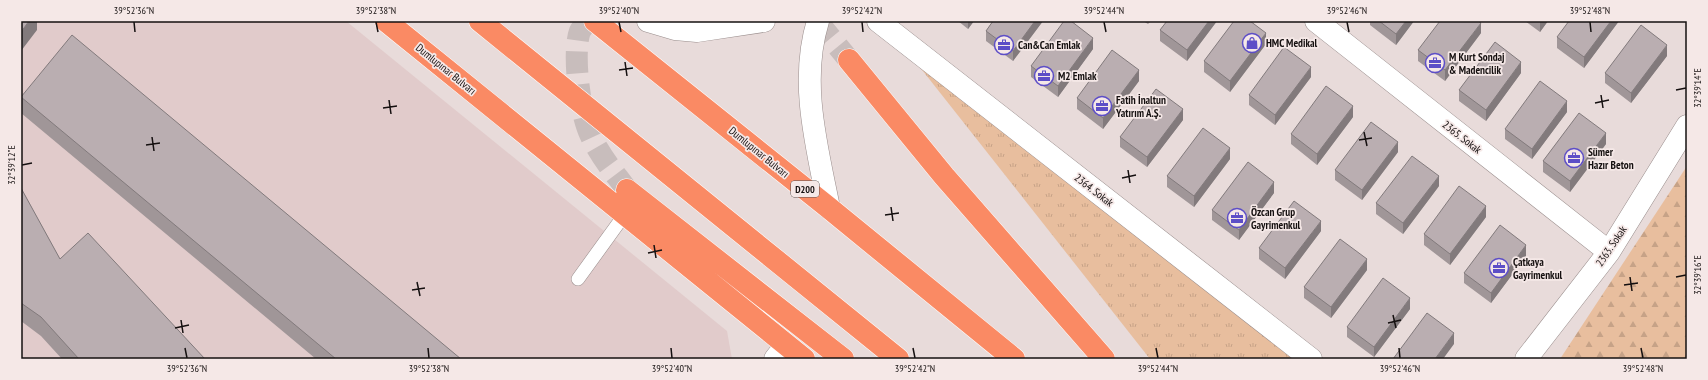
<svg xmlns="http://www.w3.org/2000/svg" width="1708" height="380" font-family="'PT Sans Narrow',sans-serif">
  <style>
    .built { fill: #e1cbcb }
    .grass { fill: url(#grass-tufts) }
    .forest { fill: url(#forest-firs) }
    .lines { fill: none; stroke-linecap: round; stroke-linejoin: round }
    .highway-tunnel { stroke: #c8bdbc; stroke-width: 22; stroke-dasharray: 22 11; stroke-linecap: butt }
    .lane-casing { stroke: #998d8c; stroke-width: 14 }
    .street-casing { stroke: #998d8c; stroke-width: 23 }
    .highway-casing { stroke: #fff; stroke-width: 23 }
    .lane { stroke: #fff; stroke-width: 13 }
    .street { stroke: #fff; stroke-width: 22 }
    .highway { stroke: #fa8a64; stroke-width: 22 }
    .wall { fill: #a09698 }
    .shaded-wall { fill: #827a7c }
    .building { fill: #baaeb1; stroke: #827a7c }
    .ticks { fill: none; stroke: #151010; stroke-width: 1.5 }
    .labels { text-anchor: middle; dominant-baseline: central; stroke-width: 3.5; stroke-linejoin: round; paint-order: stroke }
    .shield { fill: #f5e8e7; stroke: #585150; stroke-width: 1 }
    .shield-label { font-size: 10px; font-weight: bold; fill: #151010 }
    .poi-label { font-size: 11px; font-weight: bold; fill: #151010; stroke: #f5e8e7; text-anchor: start }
    .street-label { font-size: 11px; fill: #151010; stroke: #f5e8e7 }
    .neatline { fill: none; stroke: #151010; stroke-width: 1.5 }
    .ticks-label { font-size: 10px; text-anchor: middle; fill: #151010 }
  </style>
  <defs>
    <pattern id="grass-tufts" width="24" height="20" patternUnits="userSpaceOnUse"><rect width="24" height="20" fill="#e8be9e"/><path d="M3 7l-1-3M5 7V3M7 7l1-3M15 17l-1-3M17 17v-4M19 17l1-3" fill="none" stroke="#c6a287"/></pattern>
    <pattern id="forest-firs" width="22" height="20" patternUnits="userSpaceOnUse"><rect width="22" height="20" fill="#e8be9e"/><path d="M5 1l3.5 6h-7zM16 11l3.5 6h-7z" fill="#c6a287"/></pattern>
  </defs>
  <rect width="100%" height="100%" fill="#e8dbda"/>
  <path class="built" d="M21,21H346L727,331L732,359H21Z"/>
  <path class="grass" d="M915,61L1293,359H1150Z"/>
  <path class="forest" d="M1687,166V359H1560Z"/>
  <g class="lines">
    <path class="highway-tunnel" d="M587,21C585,24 582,28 580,31C572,53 580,113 590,134C599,155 614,172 627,190
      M817,21L849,60"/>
    <defs>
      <path id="lane" d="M578,279L625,214"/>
      <path id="street" d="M648,21L675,29L697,31L764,21
        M818,21C799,82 817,147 829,208
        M878,21L1311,359
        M1316,21L1609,252
        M775,359L786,345
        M1526,359L1609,252L1687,126"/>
      <path id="highway" d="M386,21L804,359
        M480,21L898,359
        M595,21L829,208L1014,359
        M849,60L944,176L1104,359
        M627,190L843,359"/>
    </defs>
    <use href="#lane" class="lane-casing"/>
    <use href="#street" class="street-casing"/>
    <use href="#highway" class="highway-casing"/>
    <use href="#lane" class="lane"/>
    <use href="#street" class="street"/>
    <use href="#highway" class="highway"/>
  </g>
  <path class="wall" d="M958,21H974L968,29Z
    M993,21H1043L1013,61L986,41V31Z
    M1143,21H1151L1148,24Z
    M1167,21H1217L1187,61L1160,41V30Z
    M1370,21H1414L1396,45L1370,25Z
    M1525,21H1548L1540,32Z
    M1619,21L1584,68L1557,48V37Z
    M1481,33L1445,81L1418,61V50Z
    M1266,44L1230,92L1204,72V61Z
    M1093,49L1058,97L1031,77V66Z
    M1667,56L1631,103L1605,83V73Z
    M1521,73L1486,121L1459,101V90Z
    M1311,77L1275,125L1249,105V95Z
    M1139,81L1103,129L1077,109V98Z
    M21,97L461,359H316L21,113Z
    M1567,112L1532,159L1505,139V129Z
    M1353,117L1317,165L1291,144V134Z
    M1183,120L1147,167L1120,147V137Z
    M1606,144L1570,192L1543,172V161Z
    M1398,152L1362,200L1335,180V170Z
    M1230,159L1194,207L1167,187V176Z
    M1439,186L1403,234L1376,214V203Z
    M21,188L60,259L205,359H62L41,336L21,321Z
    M1274,193L1239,240L1212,220V210Z
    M1486,217L1450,265L1424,245V234Z
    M1321,231L1285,279L1259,259V248Z
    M1526,256L1491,303L1464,283V273Z
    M1367,270L1331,318L1304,298V287Z
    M1410,309L1374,357L1347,337V327Z"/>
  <path class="shaded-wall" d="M29,21H37V30L21,51V32Z
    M968,21H974L968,29Z
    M1035,21H1043L1013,61V51Z
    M1209,21H1217L1187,61V50Z
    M1406,21H1414L1396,45V34Z
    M1540,21H1548L1540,32Z
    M1611,21H1619L1584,68V57Z
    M1481,23V33L1445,81V70Z
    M1266,33V44L1230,92V81Z
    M1093,38V49L1058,97V86Z
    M1667,45V56L1631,103V93Z
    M1521,62V73L1486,121V110Z
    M1311,67V77L1275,125V115Z
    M1139,70V81L1103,129V118Z
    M1567,101V112L1532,159V149Z
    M1353,106V117L1317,165V154Z
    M1183,109V120L1147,167V157Z
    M1606,133V144L1570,192V181Z
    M1398,142V152L1362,200V190Z
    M1230,148V159L1194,207V196Z
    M1439,176V186L1403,234V223Z
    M1274,182V193L1239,240V230Z
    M1486,206V217L1450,265V254Z
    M1321,221V231L1285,279V268Z
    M1526,245V256L1491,303V293Z
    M1367,259V270L1331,318V307Z
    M1410,298V309L1374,357V347Z
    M1454,333V344L1443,359H1435Z"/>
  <path class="building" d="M21,21H29L21,32Z
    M993,21H1035L1013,51L986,31Z
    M1064,21H1071L1093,38L1058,86L1031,66Z
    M1167,21H1209L1187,50L1160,30Z
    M1234,21H1250L1266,33L1230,81L1204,61Z
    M1379,21H1406L1396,34Z
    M1440,21H1478L1481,23L1445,70L1418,50Z
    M1569,21H1611L1584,57L1557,37Z
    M1641,25L1667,45L1631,93L1605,73Z
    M72,35L461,359H336L21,97Z
    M1495,42L1521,62L1486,110L1459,90Z
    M1284,47L1311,67L1275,115L1249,95Z
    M1112,50L1139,70L1103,118L1077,98Z
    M1540,81L1567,101L1532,149L1505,129Z
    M1326,86L1353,106L1317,154L1291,134Z
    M1156,89L1183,109L1147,157L1120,137Z
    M1579,113L1606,133L1570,181L1543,161Z
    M1371,122L1398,142L1362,190L1335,170Z
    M1203,128L1230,148L1194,196L1167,176Z
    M1412,156L1439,176L1403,223L1376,203Z
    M1248,162L1274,182L1239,230L1212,210Z
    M1459,186L1486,206L1450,254L1424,234Z
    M21,188L60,259L88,233L205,359H79L41,317L21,303Z
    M1294,201L1321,221L1285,268L1259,248Z
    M1500,225L1526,245L1491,293L1464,273Z
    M1340,239L1367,259L1331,307L1304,287Z
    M1383,278L1410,298L1374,347L1347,327Z
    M1427,313L1454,333L1435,359H1393Z"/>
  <path class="ticks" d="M134,22L135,32M376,22L378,32M619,22L621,32M862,22L863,32M1104,22L1106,32M1347,22L1349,32M1590,22L1591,32M625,62L627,76M619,70L633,68M1676,90L1686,88M1601,95L1603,108M389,100L391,114M1595,103L1609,100M383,108L397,106M1364,132L1367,146M152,137L154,151M1359,140L1372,138M146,145L160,143M22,165L32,163M1128,170L1130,183M1122,178L1136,175M891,207L893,221M885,215L899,213M654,245L656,258M648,253L662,250M1630,277L1632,291M1676,277L1686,275M417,282L420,296M1624,285L1638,283M412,290L425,288M1393,315L1396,328M181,320L183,333M1388,323L1401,320M175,328L189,325M185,348L187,358M428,348L429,358M671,348L672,358M913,348L915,358M1156,348L1158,358M1399,348L1400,358M1641,348L1643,358"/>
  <defs>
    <symbol id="shop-ring" viewBox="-11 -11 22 22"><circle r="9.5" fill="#f5e8e7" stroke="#5d4ec7" stroke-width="1.5"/><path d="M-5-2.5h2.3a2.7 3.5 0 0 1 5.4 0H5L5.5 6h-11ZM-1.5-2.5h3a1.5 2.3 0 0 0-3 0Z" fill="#5d4ec7"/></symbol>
    <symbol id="office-ring" viewBox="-11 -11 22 22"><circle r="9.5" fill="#f5e8e7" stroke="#5d4ec7" stroke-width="1.5"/><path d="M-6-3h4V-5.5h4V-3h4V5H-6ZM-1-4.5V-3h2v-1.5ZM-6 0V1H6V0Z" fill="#5d4ec7"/></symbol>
  </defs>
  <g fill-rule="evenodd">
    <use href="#shop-ring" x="1241" y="32" width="22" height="22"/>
    <use href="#office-ring" x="993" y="34" width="22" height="22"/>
    <use href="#office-ring" x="1424" y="52" width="22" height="22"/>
    <use href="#office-ring" x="1033" y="65" width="22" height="22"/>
    <use href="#office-ring" x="1091" y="95" width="22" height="22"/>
    <use href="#office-ring" x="1563" y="147" width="22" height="22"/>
    <use href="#office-ring" x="1226" y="207" width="22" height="22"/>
    <use href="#office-ring" x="1488" y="257" width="22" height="22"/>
  </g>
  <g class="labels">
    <rect class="shield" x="791" y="181" width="28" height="16" rx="3"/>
    <g class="shield-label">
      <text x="805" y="189">D200</text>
    </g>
    <g class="poi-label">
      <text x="1266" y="43">HMC Medikal</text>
      <text x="1018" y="45">Can&amp;Can Emlak</text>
      <text x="1449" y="57">M Kurt Sondaj<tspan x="1449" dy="13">&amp; Madencilik</tspan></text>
      <text x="1058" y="76">M2 Emlak</text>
      <text x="1116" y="100">Fatih İnaltun<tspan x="1116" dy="13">Yatırım A.Ş.</tspan></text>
      <text x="1588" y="152">Sümer<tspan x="1588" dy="13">Hazır Beton</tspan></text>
      <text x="1251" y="212">Özcan Grup<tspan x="1251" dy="13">Gayrimenkul</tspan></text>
      <text x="1513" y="262">Çatkaya<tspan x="1513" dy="13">Gayrimenkul</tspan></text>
    </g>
    <g class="street-label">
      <text transform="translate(446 69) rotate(39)">Dumlupınar Bulvarı</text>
      <text transform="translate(1462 137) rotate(38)">2365. Sokak</text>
      <text transform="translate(759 152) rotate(39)">Dumlupınar Bulvarı</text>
      <text transform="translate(1094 190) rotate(38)">2364. Sokak</text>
      <text transform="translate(1611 246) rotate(-56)">2363. Sokak</text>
    </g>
  </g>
  <rect width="1708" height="380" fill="none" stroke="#f5e8e7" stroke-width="44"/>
  <rect x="22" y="22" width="1664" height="336" class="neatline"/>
  <g class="ticks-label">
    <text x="134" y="14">39°52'36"N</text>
    <text x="376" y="14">39°52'38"N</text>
    <text x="619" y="14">39°52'40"N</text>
    <text x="862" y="14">39°52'42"N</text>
    <text x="1104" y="14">39°52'44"N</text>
    <text x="1347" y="14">39°52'46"N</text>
    <text x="1590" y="14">39°52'48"N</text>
    <text transform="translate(1697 88) rotate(-90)" y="4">32°39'14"E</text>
    <text transform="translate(11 165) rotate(-90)" y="4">32°39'12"E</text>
    <text transform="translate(1697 275) rotate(-90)" y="4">32°39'16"E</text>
    <text x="187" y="372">39°52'36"N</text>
    <text x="429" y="372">39°52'38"N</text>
    <text x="672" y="372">39°52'40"N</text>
    <text x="915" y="372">39°52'42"N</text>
    <text x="1158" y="372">39°52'44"N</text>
    <text x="1400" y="372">39°52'46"N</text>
    <text x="1643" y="372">39°52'48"N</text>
  </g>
</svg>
